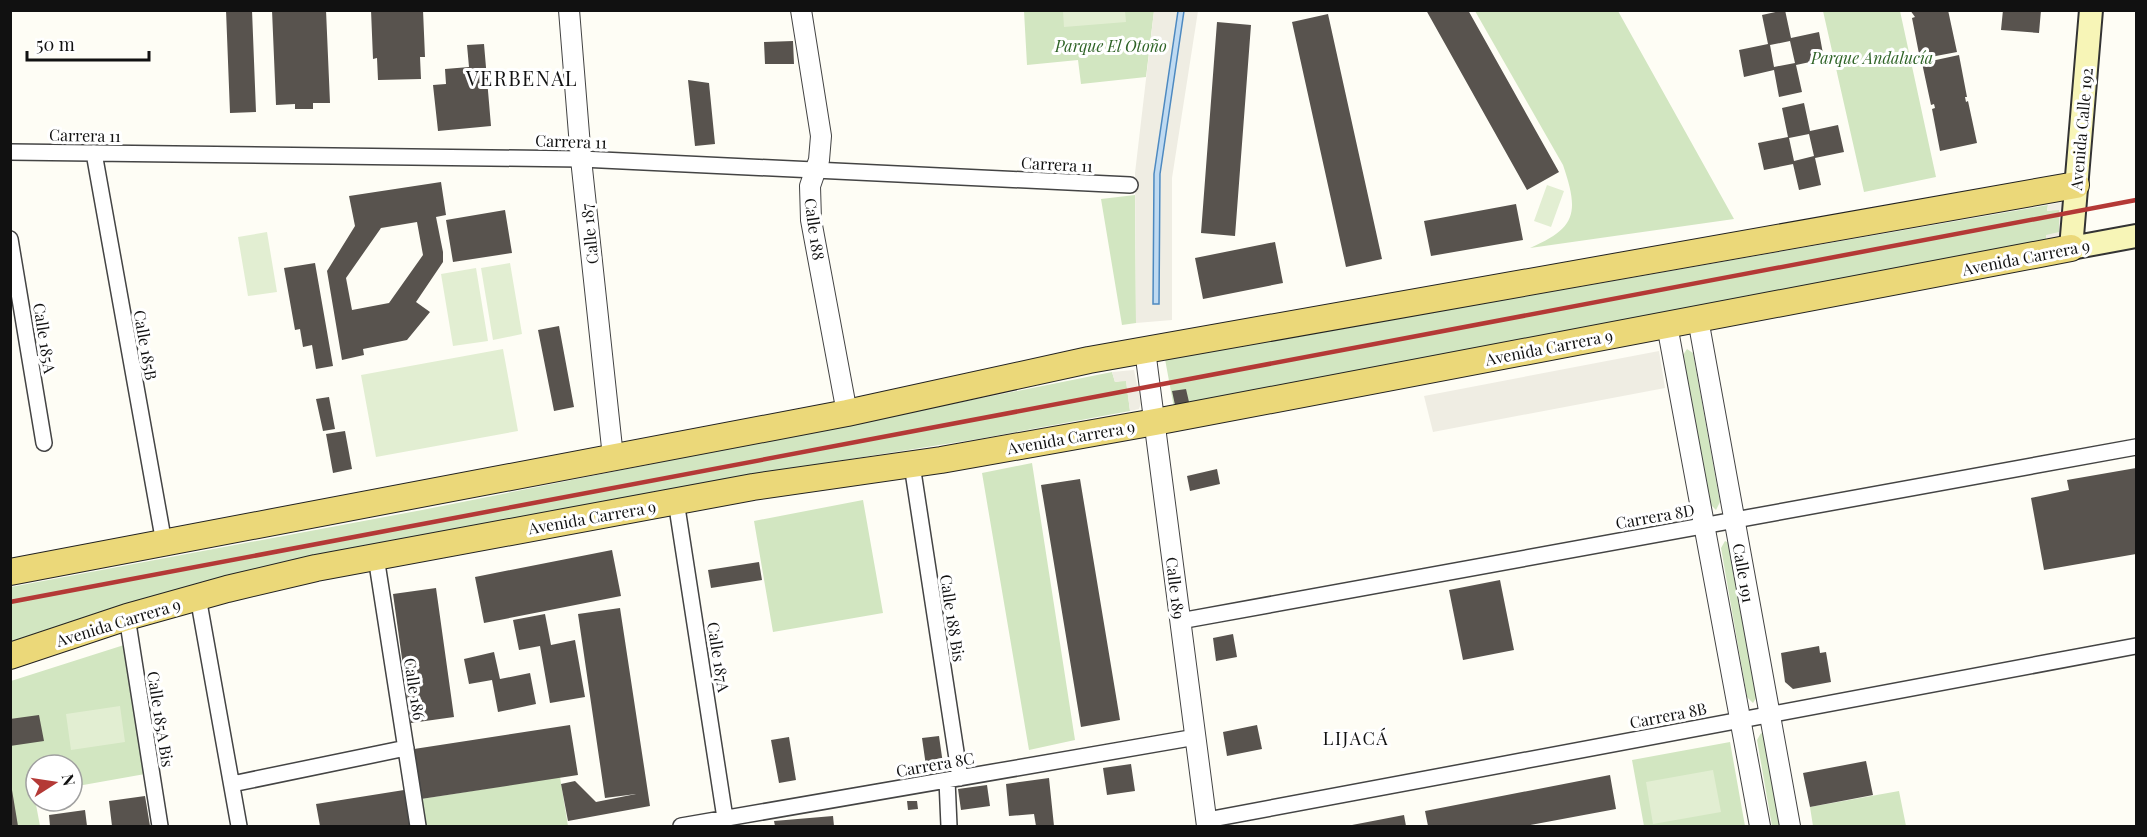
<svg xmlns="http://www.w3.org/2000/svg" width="2147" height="837" font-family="'Playfair Display',serif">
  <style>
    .green { fill: #d2e6c1 }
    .pitch { fill: #e2eed2 }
    .plaza { fill: #efede3 }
    .water { fill: #bfdaf1; stroke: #4d89c0; stroke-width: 1.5 }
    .building { fill: #58534e; fill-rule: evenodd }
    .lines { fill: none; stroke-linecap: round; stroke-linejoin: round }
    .minor-casing { stroke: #444; stroke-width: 18 }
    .tertiary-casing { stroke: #444; stroke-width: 22 }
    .secondary-casing { stroke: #333; stroke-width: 26 }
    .primary-casing { stroke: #222; stroke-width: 28 }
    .minor { stroke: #fff; stroke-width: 15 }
    .tertiary { stroke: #fff; stroke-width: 20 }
    .secondary { stroke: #f7f5b7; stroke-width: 22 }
    .primary { stroke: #ebd879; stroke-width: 26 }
    .rail { stroke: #b43936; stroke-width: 4.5 }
    .labels { text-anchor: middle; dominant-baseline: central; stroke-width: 6; stroke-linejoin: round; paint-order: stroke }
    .park-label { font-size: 16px; font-style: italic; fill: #2e6326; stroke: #fff }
    .street-label { font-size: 16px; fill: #111; stroke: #fff }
    .neighbourhood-label { font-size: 18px; letter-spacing: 1.5px; fill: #111; stroke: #fff }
    .quarter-label { font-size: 20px; letter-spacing: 1.5px; fill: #111; stroke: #fff }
  </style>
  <rect width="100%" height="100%" fill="#fefdf5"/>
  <path class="green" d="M1024,11H1154L1146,77L1081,84L1078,60L1027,65Z
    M1475,11H1618L1734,219L1530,248C1577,228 1579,212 1563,165Z
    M1823,11H1900L1936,177L1864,192Z
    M1135,195L1136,323L1122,325L1101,199Z
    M2048,205L2047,211L2059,209V233L2046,240L1174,408L1165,359Z
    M1687,349L1693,353L1720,502L1716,510L1710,504L1683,355Z
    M1112,372L1115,382L1126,380L1130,411L978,439L806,466L430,536L11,644V587L422,510Z
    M1032,463L1075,740L1029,750L982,473Z
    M863,500L883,613L773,632L754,521Z
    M1725,541L1731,544L1758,695L1753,703L1747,697L1721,548Z
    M124,645L145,774L72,787V765H36L34,794L40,826H11V681Z
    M1761,733L1766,736L1783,826H1772L1757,740Z
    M1730,742L1745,826H1644L1632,760Z
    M560,777L568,826H425L421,799Z
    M1899,791L1906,826H1813L1810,807Z"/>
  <path class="pitch" d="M1063,11H1125L1126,22L1064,27Z
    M1547,185L1564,191L1551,227L1534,221Z
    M267,232L277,292L248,296L238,237Z
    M510,263L522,334L493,340L481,268Z
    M476,268L488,341L453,346L441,274Z
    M503,349L518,431L376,457L361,375Z
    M120,706L125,742L71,750L66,714Z
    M1713,770L1721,812L1653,824L1646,782Z"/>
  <path class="plaza" d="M1154,11H1178L1154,174L1153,304L1159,303L1161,165L1184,11H1198L1172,178V320L1136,323L1135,173Z
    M2063,202V237L2046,240V235L2059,232V210L2047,211L2048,205Z
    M1659,351L1665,388L1433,432L1424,396Z
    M1134,370L1141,403L1139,409L1130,411L1126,381L1115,382L1112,372Z"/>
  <path class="water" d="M1178,11H1184L1160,174L1159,304H1153L1154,174Z"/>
  <path class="building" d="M226,10H252L256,112L230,113Z
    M272,10H326L330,103H313V109H295V104L276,105Z
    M371,10H423L425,57H420L421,79L378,80L377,58L373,59Z
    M1426,10H1468L1559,172L1527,190Z
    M1785,10L1791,38L1819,32L1824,59L1796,65L1802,92L1779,97L1774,70L1744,77L1739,50L1768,44L1762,15ZM1790,41L1795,63L1774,67L1770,45Z
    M1910,10H1948L1957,52L1920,59L1912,18L1915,17Z
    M2003,10H2041L2039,33L2001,30Z
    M1328,14L1382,259L1346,267L1292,22Z
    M1217,22L1251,25L1235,236L1201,233Z
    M793,41L794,64H765L764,42Z
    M484,44L491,126L438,131L433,85L446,84L445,69L469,67L467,45Z
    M1959,55L1967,97H1965L1966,102L1968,101L1977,143L1940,151L1932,109L1935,108L1934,104L1931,105L1922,63Z
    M688,80L709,83L715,144L695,146Z
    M1804,103L1810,131L1838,125L1844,152L1815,158L1821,185L1799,190L1793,164L1764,170L1758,143L1788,137L1782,108ZM1809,134L1814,156L1794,161L1789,138Z
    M441,182L446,215L436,217L443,252V262L416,302L430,312L407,340L363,349L364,355L342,360L327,271L355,226L349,196ZM417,222L423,255L389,303L352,310L346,278L381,228Z
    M1516,204L1523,240L1431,256L1424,221Z
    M505,210L512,253L453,262L446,220Z
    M1275,242L1283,283L1203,299L1195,258Z
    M315,263L333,366L316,369L312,345L303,347L300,329L295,330L284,268Z
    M559,326L574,407L554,411L538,330Z
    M1186,389L1189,402L1175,405L1172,391Z
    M329,397L335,429L323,431L316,399Z
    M345,431L352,469L333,473L326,434Z
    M2136,468V554L2044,570L2031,498L2069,490L2067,480Z
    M1217,469L1220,484L1190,491L1187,476Z
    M1080,479L1120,720L1081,727L1041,485Z
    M612,550L621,596L484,623L475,577Z
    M759,562L762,580L711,588L708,570Z
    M1500,580L1514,650L1463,660L1449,590Z
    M436,588L454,717L411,723L393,594Z
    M620,608L650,806L568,821L561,784L575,781L596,802L636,794L605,798L578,614Z
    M545,614L551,645L575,640L585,697L550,703L540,646L519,650L513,620Z
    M1233,634L1237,657L1216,661L1213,638Z
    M1819,646L1820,653L1826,652L1831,682L1793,689L1785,682L1781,653Z
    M494,652L500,679L530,673L536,704L498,712L492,680L469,684L464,659Z
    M39,715L44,741L10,746V719Z
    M570,725L578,775L421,799L414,749Z
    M1257,725L1262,749L1227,756L1223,732Z
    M939,736L943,764L926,766L922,738Z
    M789,737L796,780L779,783L771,740Z
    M1866,761L1873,795L1810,807L1803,773Z
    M1131,764L1135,791L1107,795L1103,768Z
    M1610,775L1616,809L1525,826H1428L1425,811Z
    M1049,778L1054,826H1036L1034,814L1009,816L1006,784Z
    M987,785L990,806L961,810L958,789Z
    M10,790H12L18,826H10Z
    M404,790L410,826H320L316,804Z
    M145,796L150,826H112L109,801Z
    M907,801H917L918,809L908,810Z
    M85,810L87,826H50L49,815Z
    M1404,815L1406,826H1352V825Z
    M833,816L834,826H775L774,821Z"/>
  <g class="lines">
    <defs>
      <path id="minor" d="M10,152L581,159L1130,185
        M94,153L164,543
        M10,239L44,443
        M912,465L960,778
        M676,501L725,818
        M376,557L418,826
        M198,597L239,826
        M127,617L160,826
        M1180,621L2136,447
        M947,780L949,826
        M232,784L406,748
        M1207,820L2136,646
        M681,826L1196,737"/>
      <path id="tertiary" d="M569,10L581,159L613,457
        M801,10L821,136L819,160L810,186L811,220L847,413
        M1698,319L1790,826
        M1667,325L1760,826
        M1145,350L1207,826"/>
      <path id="secondary" d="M2091,10L2071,248L2136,236"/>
      <path id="primary" d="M10,572L847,413L1089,360L2076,185
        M10,656L127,617L227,589L316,568L753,487L941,460L1155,422L2071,248"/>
    </defs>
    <use href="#minor" class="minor-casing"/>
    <use href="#tertiary" class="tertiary-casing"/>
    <use href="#secondary" class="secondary-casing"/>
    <use href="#primary" class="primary-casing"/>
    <use href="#minor" class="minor"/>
    <use href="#tertiary" class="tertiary"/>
    <use href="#secondary" class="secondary"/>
    <use href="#primary" class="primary"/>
    <path class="rail" d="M10,602L2136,200"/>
  </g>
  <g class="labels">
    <g class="park-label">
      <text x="1111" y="45">Parque El Otoño</text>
      <text x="1872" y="57">Parque Andalucía</text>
    </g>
    <g class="street-label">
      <text transform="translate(2081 129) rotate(-85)">Avenida Calle 192</text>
      <text transform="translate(85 135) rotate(1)">Carrera 11</text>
      <text transform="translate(571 141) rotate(2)">Carrera 11</text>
      <text transform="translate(1057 164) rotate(3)">Carrera 11</text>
      <text transform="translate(815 229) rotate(82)">Calle 188</text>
      <text transform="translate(589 234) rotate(-96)">Calle 187</text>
      <text transform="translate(2026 257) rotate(-11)">Avenida Carrera 9</text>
      <text transform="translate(45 338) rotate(81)">Calle 185A</text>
      <text transform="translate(146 345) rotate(80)">Calle 185B</text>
      <text transform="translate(1549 347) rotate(-11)">Avenida Carrera 9</text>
      <text transform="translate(1071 437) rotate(-10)">Avenida Carrera 9</text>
      <text transform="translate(1655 516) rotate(-10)">Carrera 8D</text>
      <text transform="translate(592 517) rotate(-10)">Avenida Carrera 9</text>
      <text transform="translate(1744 573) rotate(80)">Calle 191</text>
      <text transform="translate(1176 588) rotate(83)">Calle 189</text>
      <text transform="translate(953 618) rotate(81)">Calle 188 Bis</text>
      <text transform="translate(118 622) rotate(-17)">Avenida Carrera 9</text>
      <text transform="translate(719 657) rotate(81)">Calle 187A</text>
      <text transform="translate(415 689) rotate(81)">Calle 186</text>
      <text transform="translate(1668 715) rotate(-11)">Carrera 8B</text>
      <text transform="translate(161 719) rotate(81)">Calle 185A Bis</text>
      <text transform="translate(935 764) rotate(-10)">Carrera 8C</text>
    </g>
    <g class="neighbourhood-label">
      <text x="1356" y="738">LIJACÁ</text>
    </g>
    <g class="quarter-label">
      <text x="522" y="77">VERBENAL</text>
    </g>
  </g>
  <rect width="2147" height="837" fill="none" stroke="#111111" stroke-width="24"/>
  <g transform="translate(54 783) rotate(78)"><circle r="28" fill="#ffffff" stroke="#a0a0a0" stroke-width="1.5"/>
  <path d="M0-4.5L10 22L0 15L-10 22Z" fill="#b43936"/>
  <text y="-9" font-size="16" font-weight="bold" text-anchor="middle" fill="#111111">N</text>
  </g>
  <path d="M27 51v9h122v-9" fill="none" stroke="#111111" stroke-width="3"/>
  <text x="36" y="51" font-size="18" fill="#111111" stroke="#ffffff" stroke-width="4.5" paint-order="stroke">50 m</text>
</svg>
